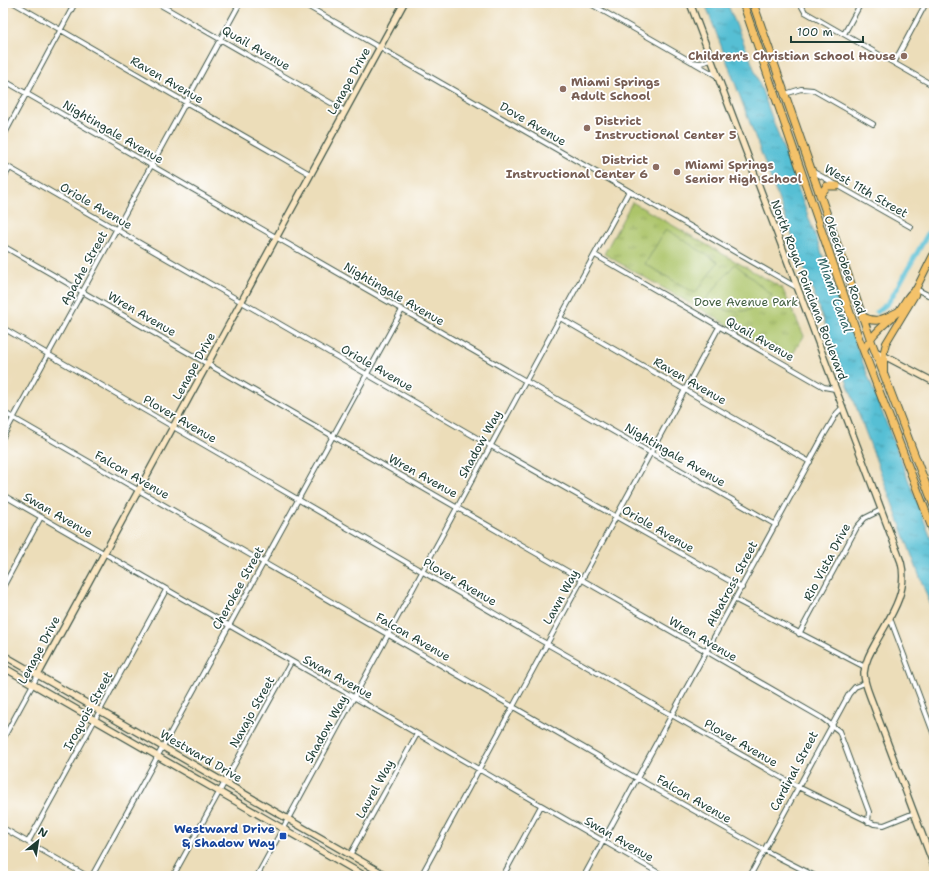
<svg xmlns="http://www.w3.org/2000/svg" width="937" height="879" font-family="'Shantell Sans',sans-serif">
  <style>
    .grass { fill: url(#grass-tufts); stroke: #66804e }
    .garden { fill: #acc469; stroke: #66804e }
    .water { fill: url(#water-ripples); stroke: #3b7e84 }
    .lines { fill: none; stroke-linecap: round; stroke-linejoin: round }
    .canal { stroke: #57bfd4; stroke-width: 5 }
    .street-casing { stroke: #3e5548; stroke-width: 6 }
    .secondary-casing { stroke: #3e5548; stroke-width: 8 }
    .primary-casing { stroke: #3e5548; stroke-width: 8 }
    .highway-casing { stroke: #3e5548; stroke-width: 9 }
    .street { stroke: #fff; stroke-width: 4 }
    .secondary { stroke: #fbe7c3; stroke-width: 5.5 }
    .primary { stroke: #f4c26a; stroke-width: 6 }
    .highway { stroke: #f4c26a; stroke-width: 7 }
    .education-dot { fill: #8d6e63; stroke: #fff; stroke-width: 1.5 }
    .transit-dot { fill: #1a4fb4; stroke: #fff; stroke-width: 1.5 }
    .labels { text-anchor: middle; dominant-baseline: central; stroke-width: 3.5; stroke-linejoin: round; paint-order: stroke }
    .street-label { font-size: 12px; fill: #1f3d34; stroke: #fff }
    .education-label { font-size: 12px; font-weight: bold; fill: #785e54; stroke: #fff; text-anchor: start }
    .park-label { font-size: 12px; fill: #425f41; stroke: #fff }
    .transit-label { font-size: 12px; font-weight: bold; fill: #164399; stroke: #fff; text-anchor: end }
    .water-label { font-size: 13px; font-style: italic; fill: #306464; stroke: #fff }
  </style>
  <defs>
    <pattern id="grass-tufts" width="24" height="20" patternUnits="userSpaceOnUse"><rect width="24" height="20" fill="#acc469"/><path d="M3 7l-1-3M5 7V3M7 7l1-3M15 17l-1-3M17 17v-4M19 17l1-3" fill="none" stroke="#8ba057"/></pattern>
    <pattern id="water-ripples" width="26" height="14" patternUnits="userSpaceOnUse"><rect width="26" height="14" fill="#57bfd4"/><path d="M2 4q2-2 4 0t4 0M15 11q2-2 4 0t4 0" fill="none" stroke="#479cad"/></pattern>
  </defs>
  <rect width="100%" height="100%" fill="#fff"/>
  <filter id="ink" filterUnits="userSpaceOnUse"><feTurbulence type="fractalNoise" baseFrequency=".025" numOctaves="2"/><feDisplacementMap in="SourceGraphic" scale="8" xChannelSelector="R" yChannelSelector="G"/><feConvolveMatrix kernelMatrix="1 2 1 2 8 2 1 2 1" color-interpolation-filters="sRGB"/></filter>
  <filter id="wash" filterUnits="userSpaceOnUse"><feTurbulence type="fractalNoise" baseFrequency=".012" numOctaves="4" result="noise"/><feDisplacementMap in="SourceGraphic" scale="16" xChannelSelector="R" yChannelSelector="G"/><feGaussianBlur stdDeviation="0.9" result="paint"/><feColorMatrix in="noise" values="0 0 0 0 0 0 0 0 0 0 0 0 0 0 0 0 0 1.4 0 .05"/><feComposite in="paint" operator="in"/></filter>
  <g filter="url(#wash)">
    <rect width="100%" height="100%" fill="#ecddb9"/>
    <path class="grass" d="M632,202L782,288L804,336L789,360L604,254Z"/>
    <path class="garden" d="M666,229L718,262L695,293L645,264Z
      M735,264L772,295C757,315 723,317 706,299Z"/>
    <path class="water" d="M705,3H727L750,58L846,319L934,546V615Z"/>
    <g class="lines">
      <path class="canal" d="M877,312L888,303L893,295L934,223"/>
    </g>
  </g>
  <g filter="url(#ink)">
    <g class="lines">
      <defs>
        <path id="street" d="M14,3L310,174
          M157,3L345,111
          M302,3L796,287
          M589,3L692,62L701,63L711,60
          M800,3L805,12L934,86
          M844,34L861,3
          M694,63L717,76
          M894,63L926,3
          M3,80L776,525
          M785,94L801,89L813,90L873,124
          M3,137L75,3
          M3,164L491,446L742,588
          M812,171L911,227
          M3,179L10,168
          M3,246L822,718L839,731L869,812L868,822
          M595,255L824,387L835,389
          M916,289L934,298
          M560,318L810,462
          M3,328L547,644L798,787L874,824L884,825L914,813
          M3,412L638,779L764,850L815,876
          M3,437L240,3
          M3,495L664,876
          M3,587L41,517
          M736,600L865,667
          M890,618L934,735
          M799,634L857,527L865,518L881,510
          M3,739L38,675
          M3,828L87,876
          M28,842L166,590
          M350,855L417,734
          M92,876L402,310
          M173,876L291,662
          M257,876L629,191
          M421,876L719,327
          M503,876L541,806
          M584,876L824,435L837,413L842,408
          M750,876L849,694L855,687L865,683"/>
        <path id="secondary" d="M690,3L901,562C909,593 889,618 875,644C870,653 865,662 864,673C864,682 868,691 871,699L934,866
          M875,351L934,382
          M3,655L387,876
          M3,667L365,876
          M38,675L404,3"/>
        <path id="primary" d="M864,350C871,334 885,325 897,313C904,305 906,295 916,289
          M884,372V351L886,343L915,295L916,289L934,253"/>
        <path id="highway" d="M743,3L859,339L934,533
          M753,3L870,338L934,506
          M820,195L827,186H837
          M862,316C876,325 885,318 898,312"/>
      </defs>
      <use href="#street" class="street-casing"/>
      <use href="#secondary" class="secondary-casing"/>
      <use href="#primary" class="primary-casing"/>
      <use href="#highway" class="highway-casing"/>
      <use href="#street" class="street"/>
      <use href="#secondary" class="secondary"/>
      <use href="#primary" class="primary"/>
      <use href="#highway" class="highway"/>
    </g>
  </g>
  <g class="education-dot">
    <circle cx="904" cy="56" r="4"/>
    <circle cx="563" cy="89" r="4"/>
    <circle cx="587" cy="128" r="4"/>
    <circle cx="656" cy="167" r="4"/>
    <circle cx="677" cy="172" r="4"/>
  </g>
  <rect class="transit-dot" x="279" y="832" width="8" height="8" rx="2"/>
  <g class="labels">
    <g class="street-label">
      <text transform="translate(256 48) rotate(30)">Quail Avenue</text>
      <text transform="translate(167 80) rotate(30)">Raven Avenue</text>
      <text transform="translate(349 81) rotate(-61)">Lenape Drive</text>
      <text transform="translate(533 124) rotate(30)">Dove Avenue</text>
      <text transform="translate(113 132) rotate(30)">Nightingale Avenue</text>
      <text transform="translate(866 191) rotate(30)">West 11th Street</text>
      <text transform="translate(96 206) rotate(30)">Oriole Avenue</text>
      <text transform="translate(845 265) rotate(71)">Okeechobee Road</text>
      <text transform="translate(84 268) rotate(-61)">Apache Street</text>
      <text transform="translate(809 290) rotate(69)">North Royal Poinciana Boulevard</text>
      <text transform="translate(394 294) rotate(30)">Nightingale Avenue</text>
      <text transform="translate(142 314) rotate(30)">Wren Avenue</text>
      <text transform="translate(760 339) rotate(30)">Quail Avenue</text>
      <text transform="translate(194 366) rotate(-61)">Lenape Drive</text>
      <text transform="translate(377 368) rotate(30)">Oriole Avenue</text>
      <text transform="translate(690 381) rotate(30)">Raven Avenue</text>
      <text transform="translate(180 419) rotate(30)">Plover Avenue</text>
      <text transform="translate(480 444) rotate(-61)">Shadow Way</text>
      <text transform="translate(675 455) rotate(30)">Nightingale Avenue</text>
      <text transform="translate(132 475) rotate(30)">Falcon Avenue</text>
      <text transform="translate(423 476) rotate(29)">Wren Avenue</text>
      <text transform="translate(58 515) rotate(30)">Swan Avenue</text>
      <text transform="translate(658 529) rotate(30)">Oriole Avenue</text>
      <text transform="translate(827 562) rotate(-62)">Rio Vista Drive</text>
      <text transform="translate(460 582) rotate(30)">Plover Avenue</text>
      <text transform="translate(732 584) rotate(-62)">Albatross Street</text>
      <text transform="translate(238 588) rotate(-61)">Cherokee Street</text>
      <text transform="translate(561 597) rotate(-61)">Lawn Way</text>
      <text transform="translate(413 637) rotate(30)">Falcon Avenue</text>
      <text transform="translate(703 639) rotate(30)">Wren Avenue</text>
      <text transform="translate(39 650) rotate(-62)">Lenape Drive</text>
      <text transform="translate(338 677) rotate(29)">Swan Avenue</text>
      <text transform="translate(88 711) rotate(-61)">Iroquois Street</text>
      <text transform="translate(252 712) rotate(-61)">Navajo Street</text>
      <text transform="translate(326 729) rotate(-61)">Shadow Way</text>
      <text transform="translate(741 743) rotate(30)">Plover Avenue</text>
      <text transform="translate(201 756) rotate(30)">Westward Drive</text>
      <text transform="translate(794 771) rotate(-62)">Cardinal Street</text>
      <text transform="translate(375 789) rotate(-61)">Laurel Way</text>
      <text transform="translate(694 799) rotate(30)">Falcon Avenue</text>
      <text transform="translate(619 839) rotate(30)">Swan Avenue</text>
    </g>
    <g class="education-label">
      <text x="896" y="56" text-anchor="end">Children's Christian School House</text>
      <text x="571" y="82">Miami Springs<tspan x="571" dy="14">Adult School</tspan></text>
      <text x="595" y="121">District<tspan x="595" dy="14">Instructional Center 5</tspan></text>
      <text x="648" y="160" text-anchor="end">District<tspan x="648" dy="14">Instructional Center 6</tspan></text>
      <text x="685" y="165">Miami Springs<tspan x="685" dy="14">Senior High School</tspan></text>
    </g>
    <g class="park-label">
      <text x="746" y="302">Dove Avenue Park</text>
    </g>
    <g class="transit-label">
      <text x="275" y="829">Westward Drive<tspan x="275" dy="14">&amp; Shadow Way</tspan></text>
    </g>
    <g class="water-label">
      <text transform="translate(835 295) rotate(70)">Miami Canal</text>
    </g>
  </g>
  <rect width="937" height="879" fill="none" stroke="#fff" stroke-width="16"/>
  <g transform="translate(38 841) rotate(30)" stroke="#ffffff" stroke-width="3" paint-order="stroke">
  <path d="M0-3L7 15L0 10L-7 15Z" fill="#1f3d34"/>
  <text y="-6" font-size="11" font-weight="bold" text-anchor="middle" fill="#1f3d34">N</text>
  </g>
  <path d="M791 36v6h72v-6" fill="none" stroke="#1f3d34" stroke-width="2"/>
  <text x="797" y="36" font-size="12" fill="#1f3d34" stroke="#ffffff" stroke-width="3" paint-order="stroke">100 m</text>
</svg>
